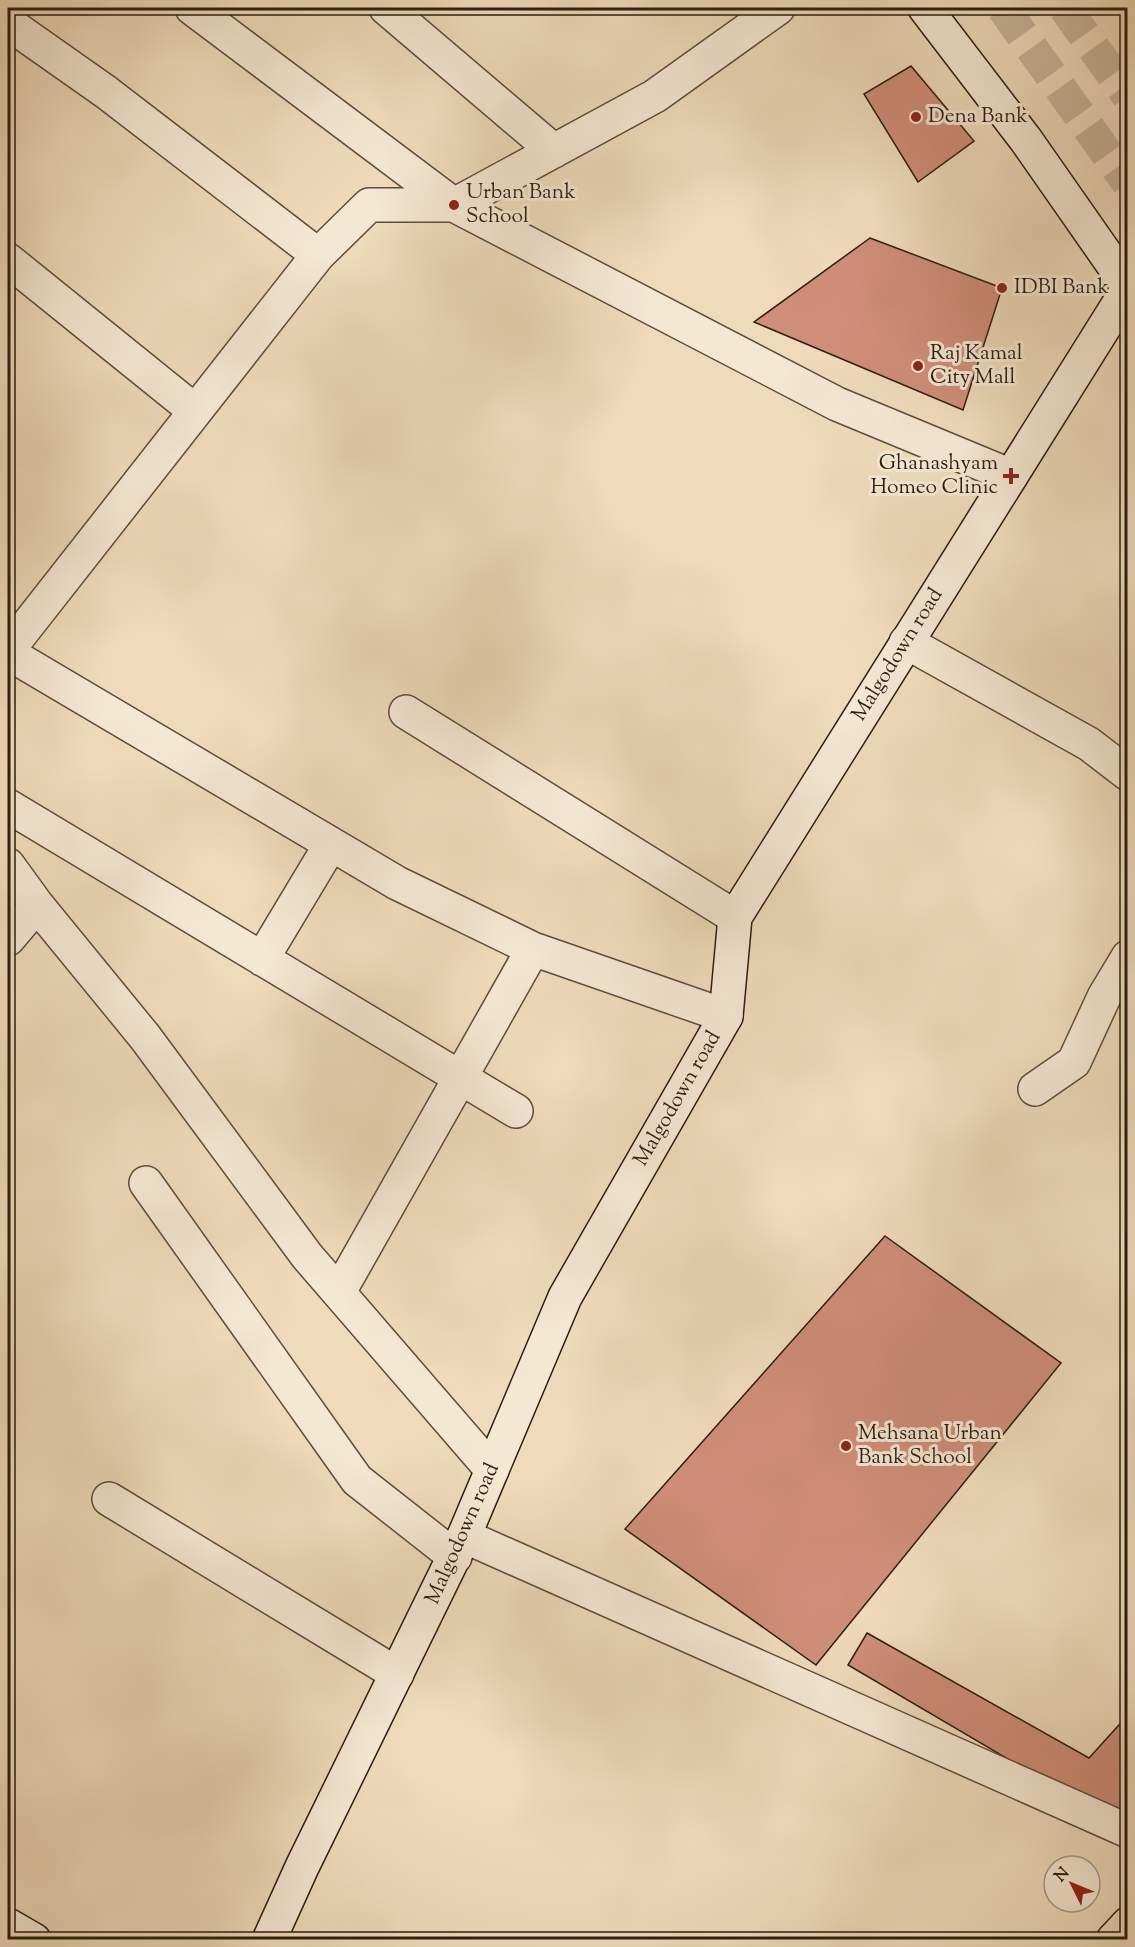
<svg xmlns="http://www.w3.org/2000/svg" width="1135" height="1947" font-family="'Sorts Mill Goudy',serif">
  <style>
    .building { fill: #cf8e79; stroke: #2b1e11; stroke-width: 1.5 }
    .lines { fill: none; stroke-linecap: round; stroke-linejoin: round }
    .primary-tunnel { stroke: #c8b599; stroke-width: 33; stroke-dasharray: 33 16; stroke-linecap: butt }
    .street-casing { stroke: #5c4d3c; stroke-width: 36 }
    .secondary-casing { stroke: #2b1e11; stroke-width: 36 }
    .primary-casing { stroke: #2b1e11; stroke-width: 36 }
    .street { stroke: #f5e8d3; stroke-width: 33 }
    .secondary { stroke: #f5e8d3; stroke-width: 33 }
    .primary { stroke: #efdbbb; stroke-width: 33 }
    .poi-dot { fill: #8f2418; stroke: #f5e8d3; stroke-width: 2 }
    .labels { text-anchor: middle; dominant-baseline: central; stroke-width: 6; stroke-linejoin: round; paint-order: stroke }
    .poi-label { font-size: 21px; fill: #2b1e11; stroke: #f5e8d3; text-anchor: start }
    .street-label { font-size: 21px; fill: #2b1e11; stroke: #f5e8d3 }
  </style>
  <rect width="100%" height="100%" fill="#efdbbb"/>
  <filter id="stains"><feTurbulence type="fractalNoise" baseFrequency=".00333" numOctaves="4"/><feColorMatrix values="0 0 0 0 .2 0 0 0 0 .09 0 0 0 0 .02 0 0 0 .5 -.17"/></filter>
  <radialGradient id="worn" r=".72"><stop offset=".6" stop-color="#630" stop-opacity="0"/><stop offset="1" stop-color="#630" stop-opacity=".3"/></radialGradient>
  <path class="building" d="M911,66L974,141L918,182L864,94Z
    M870,238L1002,288L963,410L754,322Z
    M885,1236L1061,1363L816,1665L625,1529Z
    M867,1633L1089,1758L1128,1715V1820L1122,1826L848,1665Z"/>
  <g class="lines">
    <path class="primary-tunnel" d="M1003,8L1128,183
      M1065,8L1128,96"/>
    <defs>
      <path id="street" d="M192,8L454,205L655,96L778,8
        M386,8L554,151
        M8,23L106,92L318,255
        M8,260L195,411
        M906,642L1089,744L1128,774
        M8,650L318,255L369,205H454L837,404L1011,476
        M8,653L397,883L533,949L726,1016
        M406,712L735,917
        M8,806L516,1111
        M8,865L37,905
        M8,939L37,905L145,1037L307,1256L492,1470
        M262,959L331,844
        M1035,1089L1074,1062L1104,997L1128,957
        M146,1183L357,1480L455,1557
        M339,1292L533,949
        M109,1499L397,1674
        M464,1536L1128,1831"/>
      <path id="secondary" d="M925,8L1026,140L1128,286
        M8,1925L34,1940
        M269,1940L302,1867L464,1536L565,1297L726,1016L735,917L1128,289"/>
      <path id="primary" d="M1113,1940L1128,1924"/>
    </defs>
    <use href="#street" class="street-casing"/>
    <use href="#secondary" class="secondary-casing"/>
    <use href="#primary" class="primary-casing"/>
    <use href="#street" class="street"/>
    <use href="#secondary" class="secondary"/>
    <use href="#primary" class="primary"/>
  </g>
  <g class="poi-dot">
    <circle cx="916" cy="117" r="6"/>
    <circle cx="454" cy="205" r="6"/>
    <circle cx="1002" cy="288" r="6"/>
    <circle cx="918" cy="366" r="6"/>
    <path d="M1008 467h6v6h6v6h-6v6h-6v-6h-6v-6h6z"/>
    <circle cx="846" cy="1446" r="6"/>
  </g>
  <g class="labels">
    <g class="poi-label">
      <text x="928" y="117">Dena Bank</text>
      <text x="466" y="193">Urban Bank<tspan x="466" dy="24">School</tspan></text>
      <text x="1014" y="288">IDBI Bank</text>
      <text x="930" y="354">Raj Kamal<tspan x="930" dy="24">City Mall</tspan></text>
      <text x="998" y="464" text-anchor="end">Ghanashyam<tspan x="998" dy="24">Homeo Clinic</tspan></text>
      <text x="858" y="1434">Mehsana Urban<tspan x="858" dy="24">Bank School</tspan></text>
    </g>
    <g class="street-label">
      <text transform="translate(898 655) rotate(-58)">Malgodown road</text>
      <text transform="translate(678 1099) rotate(-60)">Malgodown road</text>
      <text transform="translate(463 1534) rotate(-66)">Malgodown road</text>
    </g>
  </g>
  <rect width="1135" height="1947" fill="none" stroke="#efdbbb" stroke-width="30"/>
  <rect x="9" y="9" width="1117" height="1929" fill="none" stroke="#2b1e11" stroke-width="3"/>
  <rect x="15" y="15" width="1105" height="1917" fill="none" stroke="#2b1e11" stroke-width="1.5"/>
  <g transform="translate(1072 1884) rotate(313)"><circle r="28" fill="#f5e8d3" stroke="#a49785" stroke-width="1.5"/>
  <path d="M0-4.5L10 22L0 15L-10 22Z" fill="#8f2418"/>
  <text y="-9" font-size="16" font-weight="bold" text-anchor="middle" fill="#2b1e11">N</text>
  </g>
  <rect width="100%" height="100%" filter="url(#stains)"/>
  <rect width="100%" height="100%" fill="url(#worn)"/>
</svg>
